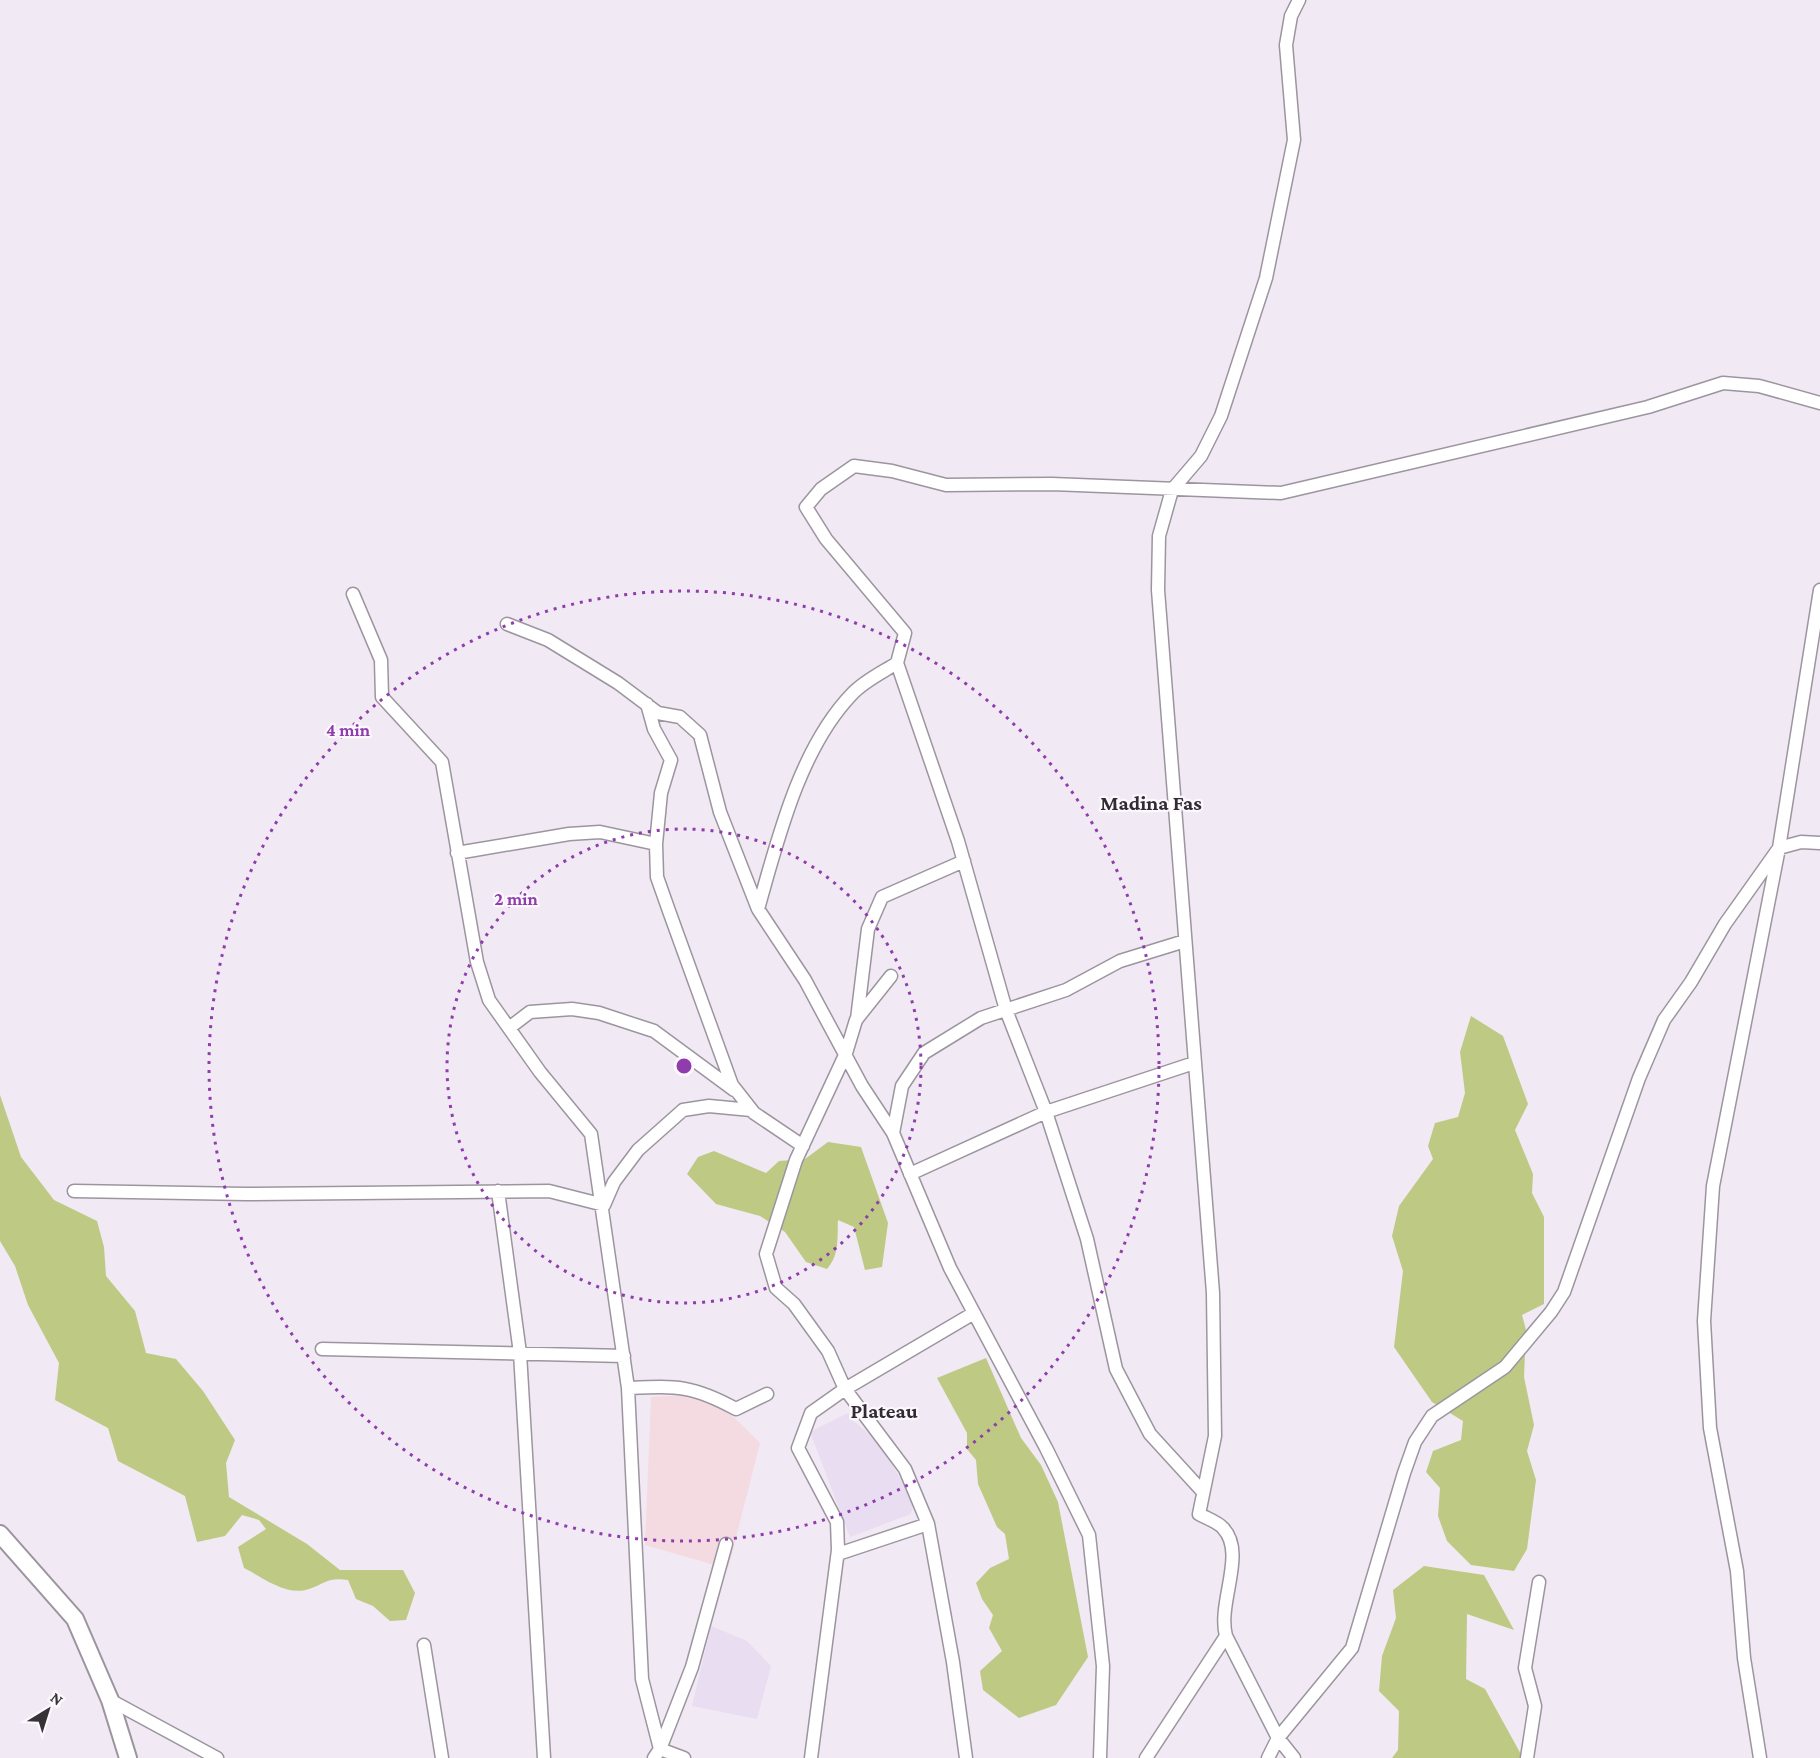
<svg xmlns="http://www.w3.org/2000/svg" width="1820" height="1758" font-family="'Crimson Pro',serif">
  <style>
    .commercial { fill: #e9ddf1 }
    .education { fill: #f4dbe1 }
    .green { fill: #bec984 }
    .lines { fill: none; stroke-linecap: round; stroke-linejoin: round }
    .street-casing { stroke: #9c959f; stroke-width: 15 }
    .secondary-casing { stroke: #9c959f; stroke-width: 20 }
    .street { stroke: #fff; stroke-width: 12 }
    .secondary { stroke: #fff; stroke-width: 16 }
    .ring { fill: none; stroke: #8f3dac; stroke-width: 3; stroke-dasharray: 3 6 }
    .labels { text-anchor: middle; dominant-baseline: central; stroke-width: 4.5; stroke-linejoin: round; paint-order: stroke }
    .neighbourhood-label { font-size: 21px; font-weight: bold; fill: #312b33; stroke: #fcf8fe }
    .centre { fill: #8f3dac; stroke: #fcf8fe; stroke-width: 3 }
    .ring-label { font-size: 18px; text-anchor: middle; font-weight: bold; fill: #8f3dac; stroke: #fcf8fe; stroke-width: 4.5; stroke-linejoin: round; paint-order: stroke }
  </style>
  <rect width="100%" height="100%" fill="#f1e9f3"/>
  <path class="commercial" d="M848,1413L851,1419L880,1443L914,1503L911,1514L850,1537L810,1432Z
    M711,1626L747,1641L771,1666L757,1719L692,1706Z"/>
  <path class="education" d="M702,1394L736,1419L760,1443L728,1569L645,1545L651,1397Z"/>
  <path class="green" d="M1471,1016L1503,1036L1528,1104L1515,1130L1533,1174L1532,1193L1544,1217V1304L1522,1315L1526,1330L1524,1377L1534,1425L1527,1451L1536,1480L1527,1549L1514,1571L1471,1565L1447,1541L1438,1516L1440,1488L1426,1472L1433,1451L1461,1440L1463,1421L1432,1402L1394,1347L1403,1271L1392,1236L1399,1206L1433,1159L1428,1146L1435,1123L1458,1117L1465,1093L1460,1052Z
    M0,1095L21,1157L54,1200L97,1221L104,1247L106,1276L135,1311L146,1353L176,1359L203,1391L235,1440L226,1463L229,1497L307,1544L340,1570H403L415,1593L406,1620L390,1621L373,1606L356,1599L348,1580C328,1577 326,1583 309,1589C287,1597 262,1577 244,1568L238,1547L266,1529L259,1520L242,1515L225,1536L197,1542L185,1496L118,1461L108,1428L55,1400L59,1363L28,1305L15,1266L0,1241Z
    M828,1142L861,1147L888,1223L882,1267L865,1270L854,1227L838,1220C837,1238 840,1254 827,1269L806,1262L785,1232L760,1216L716,1204L687,1174L698,1157L714,1151L766,1173L779,1161L805,1159Z
    M986,1358L1021,1438L1041,1465L1058,1502L1088,1657L1056,1705L1019,1718L983,1690L980,1671L1002,1651L989,1628L993,1615L982,1599L976,1583L990,1568L1009,1559L1005,1534L997,1527L978,1484L976,1460L967,1449V1433L937,1378Z
    M1424,1566L1484,1575L1514,1630L1467,1614L1466,1679L1485,1689L1523,1758H1392L1398,1750L1399,1711L1379,1691L1382,1656L1396,1618L1393,1590Z"/>
  <g class="lines">
    <defs>
      <path id="street" d="M353,594L381,660L382,697L442,762L477,962L489,1000L540,1072L591,1134L628,1388L642,1679L660,1749L684,1758
        M507,624L548,640L618,683L658,713L680,717L700,735L720,812L758,909
        M897,663L958,841L1006,1010L1046,1112L1087,1239L1116,1369L1150,1434L1203,1492
        M647,704L654,729L671,760L661,793L656,844L657,877L669,911L732,1085L754,1113L803,1146
        M457,853L569,834L600,832L656,844
        M891,976L856,1020L846,1053L796,1160L766,1254L776,1288L794,1304L828,1351L845,1389L905,1469L928,1524L953,1662L966,1758
        M857,1019L868,929L882,897L964,861
        M509,1028L530,1012L572,1009L599,1013L654,1031L734,1090
        M893,1133L902,1086L924,1053L981,1018L1066,990L1120,961L1185,941
        M910,1174L1046,1112L1194,1063
        M74,1191L246,1194L549,1191L604,1205L614,1182L638,1150L683,1110L709,1106L751,1110
        M498,1191L520,1353L544,1758
        M322,1349L624,1356
        M628,1388C677,1386 692,1385 736,1409L767,1394
        M838,1554L928,1524
        M424,1645L442,1758
        M110,1700L217,1758
        M654,1758L660,1749L692,1667L726,1544
        M811,1758L838,1550L837,1522L798,1448L811,1413L845,1389L974,1313
        M1100,1758L1103,1666L1089,1535L1046,1448L950,1268L893,1133L862,1086L805,980L758,909C778,838 800,748 852,694C864,681 883,672 897,663L905,633L826,539L806,507L821,489L854,466L892,471L946,485L1052,484L1281,493L1648,407L1723,383L1759,386L1820,403
        M1146,1758L1226,1636
        M1268,1758L1278,1738L1352,1648L1404,1473L1415,1442L1432,1416L1505,1367L1551,1312L1564,1292L1639,1078L1664,1020L1691,982L1725,924L1779,848L1820,590
        M1294,1758L1278,1738L1226,1636C1217,1603 1247,1553 1223,1528C1218,1522 1206,1518 1199,1514L1215,1436L1213,1293L1158,590L1159,536L1172,490L1201,456L1221,416L1266,278L1294,140L1286,45L1291,16L1299,0
        M1527,1758L1535,1706L1525,1668L1539,1582
        M1760,1758L1744,1658L1737,1571L1710,1428L1704,1321L1713,1186L1779,848L1801,842L1820,843"/>
      <path id="secondary" d="M0,1534L75,1619L110,1700L128,1758"/>
    </defs>
    <use href="#street" class="street-casing"/>
    <use href="#secondary" class="secondary-casing"/>
    <use href="#street" class="street"/>
    <use href="#secondary" class="secondary"/>
  </g>
  <g class="ring">
    <circle cx="684" cy="1066" r="237"/>
    <circle cx="684" cy="1066" r="475"/>
  </g>
  <g class="labels">
    <g class="neighbourhood-label">
      <text x="1151" y="803">Madina Fas</text>
      <text x="884" y="1411">Plateau</text>
    </g>
  </g>
  <circle cx="684" cy="1066" r="9" class="centre"/>
  <g class="ring-label">
    <text x="348" y="736">4 min</text>
    <text x="516" y="905">2 min</text>
  </g>
  <g transform="translate(48 1710) rotate(38)" stroke="#fcf8fe" stroke-width="4.5" paint-order="stroke">
  <path d="M0-4.5L10 22L0 15L-10 22Z" fill="#363337"/>
  <text y="-9" font-size="16" font-weight="bold" text-anchor="middle" fill="#363337">N</text>
  </g>
</svg>
